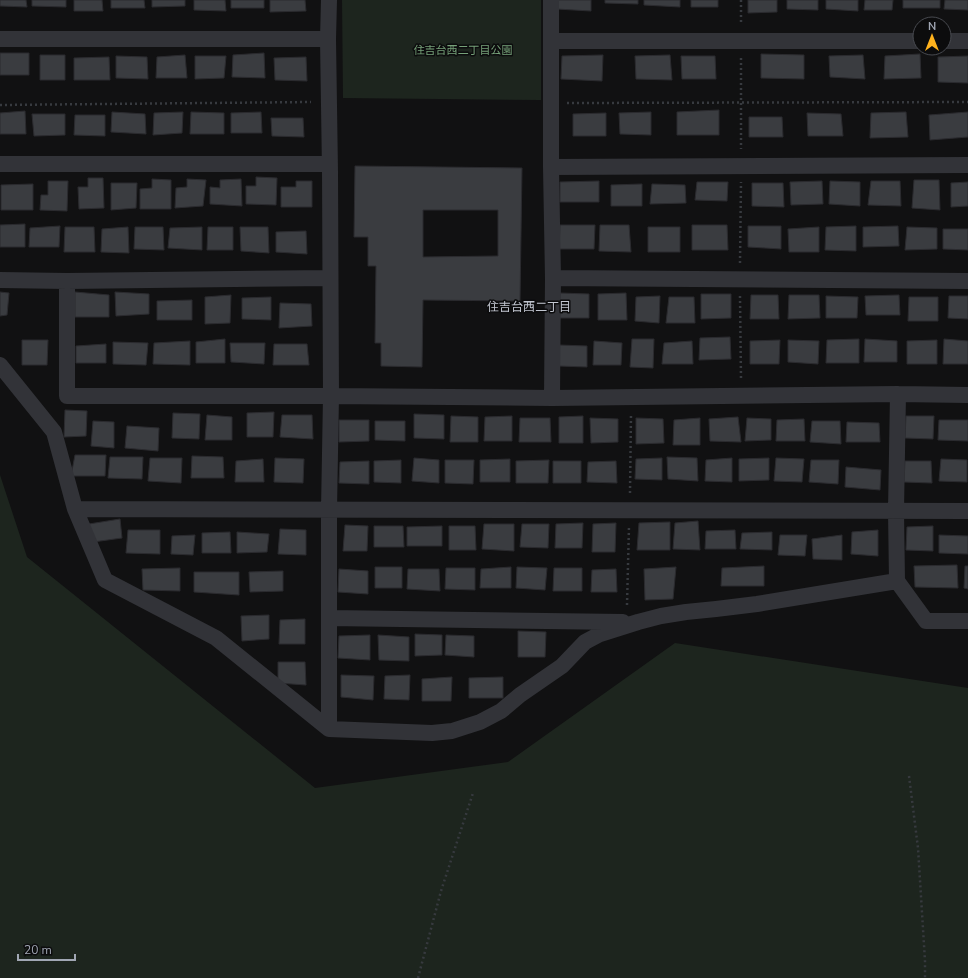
<svg xmlns="http://www.w3.org/2000/svg" width="968" height="978" font-family="'Nunito Sans','Noto Sans JP',sans-serif">
  <style>
    .green { fill: #1d251e }
    .building { fill: #3a3c40; stroke: #2b2b2f; fill-rule: evenodd }
    .lines { fill: none; stroke-linecap: round; stroke-linejoin: round }
    .path { stroke: #373a3f; stroke-width: 2.5; stroke-dasharray: 2 3; stroke-linecap: butt }
    .street { stroke: #323338; stroke-width: 16 }
    .labels { text-anchor: middle; dominant-baseline: central; stroke-width: 3; stroke-linejoin: round; paint-order: stroke }
    .park-label { font-size: 11px; fill: #76a179; stroke: #0c0c0d }
    .neighbourhood-label { font-size: 12px; fill: #c2c6d0; stroke: #0c0c0d }
  </style>
  <rect width="100%" height="100%" fill="#111112"/>
  <path class="green" d="M342,0H541V100L343,98Z
    M0,475L27,557L315,788L508,762L675,643L968,688V978H0Z"/>
  <path class="building" d="M0,0H26L27,7L0,6Z
    M32,0H66V7L32,6Z
    M74,0H102L103,11H74Z
    M111,0H144L145,8H111Z
    M152,0H185V6L152,7Z
    M194,0H225L226,11L194,10Z
    M231,0H264V8H231Z
    M270,0H305L306,11L270,12Z
    M557,0H591V11L557,9Z
    M605,0H638V4L605,3Z
    M644,0H680V7L644,5Z
    M691,0H718V7H691Z
    M748,0H777V12L748,13Z
    M787,0H818V10L787,9Z
    M826,0H858V11L826,9Z
    M865,0H893L892,10H864Z
    M903,0H940V8H903Z
    M945,0H968V10L944,9Z
    M0,53H29V75H0Z
    M264,53L265,78L232,77L233,55Z
    M761,54L804,55V79L761,78Z
    M920,54L921,78L884,79L885,56Z
    M40,55H65V80H40Z
    M185,55L187,78H156L157,57Z
    M603,55L602,81L561,79L562,56Z
    M670,55L672,80L636,79L635,56Z
    M863,55L865,79L830,77L829,56Z
    M116,56L147,57L148,79L116,78Z
    M195,56H226L224,78L195,79Z
    M681,56H715L716,79H682Z
    M968,56V83L938,82V57Z
    M109,57L110,80H74V58Z
    M306,57L307,81L275,80L274,58Z
    M719,110V135H677V112Z
    M25,111L26,134H0V113Z
    M112,112L145,114L146,134L111,132Z
    M183,112L182,133L153,135L154,113Z
    M191,112L224,113V134H190Z
    M261,112L262,133H231V113Z
    M651,112V135L620,134L619,113Z
    M906,112L908,137L870,138L871,113Z
    M968,112V137L930,140L929,115Z
    M606,113V136H573V114Z
    M807,113L841,114L843,136H808Z
    M32,114H65V135L34,136Z
    M75,115H105V136L74,135Z
    M749,117H782L783,137H749Z
    M271,118H303L304,137L272,136Z
    M355,166L522,168L520,301L423,300L422,367L381,366V343H375L376,266H368V237H354ZM423,210H498V256L423,257Z
    M256,177L277,178L276,205L246,204V186H256Z
    M88,178H103L104,208L79,209L78,187H88Z
    M152,179L171,180V209H140V189L152,188Z
    M187,179L206,180L203,206L175,208L176,188L187,187Z
    M241,179L242,206L210,204V187L220,188V180Z
    M914,180H939L940,210L912,208Z
    M48,181H68L67,211L40,210L41,195H48Z
    M296,181H312V207H281V187H296Z
    M599,181V202H560V182Z
    M822,181L823,204L791,205L790,182Z
    M830,181L860,182V206L829,204Z
    M871,181H900L901,206L868,205Z
    M697,182H728L727,201L695,200Z
    M968,182V206L951,207V183Z
    M111,183H137L136,208L111,210Z
    M752,183H783L784,207L752,206Z
    M33,184V210H1V185Z
    M642,184V206H611V185Z
    M652,184L685,185L686,203L650,204Z
    M25,224V247H0V225Z
    M560,225H595L594,249H559Z
    M600,225H629L631,252L599,251Z
    M692,225H727L728,250H692Z
    M60,226L59,247H29L30,228Z
    M748,226H781V249L748,247Z
    M856,226V251L825,250L826,227Z
    M898,226L899,246L863,247V227Z
    M65,227H94L95,252H64Z
    M128,227L129,253L101,252L102,229Z
    M135,227H163L164,250L134,249Z
    M202,227V250L168,248L170,228Z
    M208,227H233V250H207Z
    M240,227H268L269,253L241,251Z
    M648,227H680V252H648Z
    M819,227V252H789L788,229Z
    M907,227L937,228V249L905,250Z
    M943,229H968V250L943,249Z
    M306,231L307,254L276,252V232Z
    M0,292L9,293L7,315L0,316Z
    M75,292L109,295V317H75Z
    M115,292L149,294V314L116,316Z
    M560,293L589,294V318H558Z
    M626,293L627,320H598V294Z
    M701,294H731V318L701,319Z
    M231,295L230,323L205,324V297Z
    M751,295H778L779,319H750Z
    M789,295H819L820,318L788,319Z
    M899,295L900,315H866L865,296Z
    M660,296L659,323L635,321L636,297Z
    M826,296L858,297L857,318H826Z
    M949,296H968V319L948,318Z
    M271,297V320L242,319V298Z
    M669,297H694L695,323H666Z
    M909,297H938V321H908Z
    M192,300V320H157V301Z
    M280,303L311,304L312,326L279,328Z
    M730,337L731,359L699,360L700,338Z
    M225,339V363H196V342Z
    M632,339H654L653,368L630,367Z
    M859,339V363H826L827,340Z
    M865,339L897,341V362H864Z
    M944,339L968,341V364H943Z
    M22,340H48L47,365H22Z
    M780,340L779,364H750V341Z
    M788,340L819,341L818,364L788,362Z
    M937,340V364H907V341Z
    M190,341V365L153,364L154,343Z
    M594,341L622,343L621,365H593Z
    M692,341L693,364H662L664,343Z
    M113,342L148,343L146,365L113,364Z
    M230,343H265L264,364L231,362Z
    M106,344V363H76V346Z
    M274,344H307L309,365H273Z
    M559,345L587,346V367L559,366Z
    M65,410L87,411L86,436L64,437Z
    M274,412L273,437H247V413Z
    M173,413L200,414L199,439L172,438Z
    M414,414L444,415V439L414,438Z
    M207,415L232,417V440H205Z
    M282,415H312L313,439L280,437Z
    M451,416L478,417V442H450Z
    M512,416V441H484L485,417Z
    M583,416V443H559V417Z
    M906,416H934L933,439L905,438Z
    M738,417L741,442L710,441L709,419Z
    M520,418H550L551,442H519Z
    M590,418L618,419V442L591,443Z
    M636,418L663,419L664,443L636,444Z
    M700,418V445H673L674,420Z
    M747,418L771,419V440L745,441Z
    M804,419L805,441H776L777,420Z
    M339,420H369V441L339,442Z
    M939,420H968V441L938,440Z
    M93,421L114,422V448L91,446Z
    M375,421H405V441L375,440Z
    M812,421H840L841,444L810,442Z
    M847,422L879,423L880,442H846Z
    M127,426L159,428L158,451L125,448Z
    M75,455H106L105,476H71Z
    M192,456L223,457L224,478H191Z
    M110,457H143L142,479L108,478Z
    M667,457L697,458L698,481L668,479Z
    M150,458H182L181,483L148,481Z
    M275,458L304,459L303,483L274,482Z
    M414,458L439,460V483L412,481Z
    M662,458V480L635,479L636,459Z
    M732,458V482L705,481L706,460Z
    M769,458V480L739,481V459Z
    M776,458L804,459L802,482L774,481Z
    M263,459L264,482H235L236,461Z
    M510,459V482H480V460Z
    M941,459L967,460V482L939,481Z
    M401,460V483L374,482V461Z
    M445,460H474L473,484L445,483Z
    M549,460L548,483H516V461Z
    M811,460H839L838,484L809,482Z
    M369,461V484L339,483L340,462Z
    M553,461H581V483H553Z
    M616,461L617,483L587,482L588,462Z
    M905,461H931L932,483L904,482Z
    M846,467L881,470L880,490L845,487Z
    M120,519L122,538L93,542L89,524Z
    M698,521L700,550L673,549L675,523Z
    M670,522V550H637L639,523Z
    M583,523L582,548H555L556,524Z
    M616,523L615,552H592L593,524Z
    M484,524H514V551L482,549Z
    M522,524H549L548,548L520,547Z
    M345,525L368,526L367,551H343Z
    M374,526H403L404,547H374Z
    M442,526V546H407V527Z
    M449,526H475L476,550H449Z
    M933,526V551L906,550L907,527Z
    M280,529L306,530V555L278,554Z
    M128,530H160V554L126,553Z
    M735,530L736,549H705L706,531Z
    M878,530V556L851,554L852,532Z
    M230,532L231,553H202V533Z
    M237,532L269,534L267,552L237,553Z
    M772,532V550L740,549L742,533Z
    M195,535L193,555L171,554L172,536Z
    M780,535H807L805,556L778,555Z
    M842,535V560L813,559L812,539Z
    M939,535L968,536V554L939,553Z
    M957,565L958,588L915,587L914,566Z
    M764,566V586H721L722,568Z
    M965,566H968V589L964,588Z
    M375,567H402V588H375Z
    M511,567V588H480L481,569Z
    M517,567L547,568L545,590L516,588Z
    M676,567L673,599L645,600L644,569Z
    M180,568V591L143,590L142,569Z
    M446,568H475V590L445,589Z
    M554,568H582V591H553Z
    M339,569L368,571V594L338,592Z
    M408,569H439L440,591L407,589Z
    M616,569L617,592H591L592,570Z
    M283,571V591L250,592L249,572Z
    M194,572H239V595L194,592Z
    M269,615V639L242,641L241,616Z
    M305,619V644H279L280,620Z
    M518,631L546,632L545,657H518Z
    M415,634L442,635V655L415,656Z
    M370,635V660L338,658L339,636Z
    M378,635L409,637V661L379,660Z
    M446,635L474,636V657L445,655Z
    M278,662H305L306,685L278,683Z
    M341,675L374,676L373,700L341,697Z
    M410,675L409,700L384,699L385,676Z
    M452,677L451,701H422V679Z
    M503,677V698H469V678Z"/>
  <g class="lines">
    <path class="path" d="M741,0V23
      M741,58V149
      M567,103L968,102
      M0,105L311,102
      M740,263L741,182
      M740,296L741,379
      M630,493L631,414
      M627,605L629,526
      M909,776L918,848L925,961V978
      M418,978L441,891L473,793"/>
    <path class="street" d="M329,0L328,39L330,172L331,396L329,510V729L432,733L452,731L480,722L501,711L520,695L562,666L585,642L600,634L638,622L661,616L686,612L716,609L757,604L897,581L896,511L898,394
      M551,0V167L553,278L552,398
      M0,39H328
      M551,41H920
      M944,41H968
      M0,164H329
      M551,167L968,165
      M553,278L968,281
      M0,280L67,281V396H331L552,398L898,394L968,395
      M67,281L330,278
      M0,365L54,432L75,509L105,580L216,638L329,729
      M75,509L968,511
      M897,581L926,621H968
      M329,618L623,622"/>
  </g>
  <g class="labels">
    <g class="park-label">
      <text x="463" y="50">住吉台西二丁目公園</text>
    </g>
    <g class="neighbourhood-label">
      <text x="529" y="307">住吉台西二丁目</text>
    </g>
  </g>
  <g transform="translate(932 36)"><circle r="19" fill="#0c0c0d" stroke="#484a50"/>
  <path d="M0-3L7 15L0 10L-7 15Z" fill="#ffb21d"/>
  <text y="-6" font-size="11" font-weight="bold" text-anchor="middle" fill="#a1a7b4">N</text>
  </g>
  <path d="M18 954v6h57v-6" fill="none" stroke="#a1a7b4" stroke-width="2"/>
  <text x="24" y="954" font-size="12" fill="#a1a7b4" stroke="#0c0c0d" stroke-width="3" paint-order="stroke">20 m</text>
</svg>
